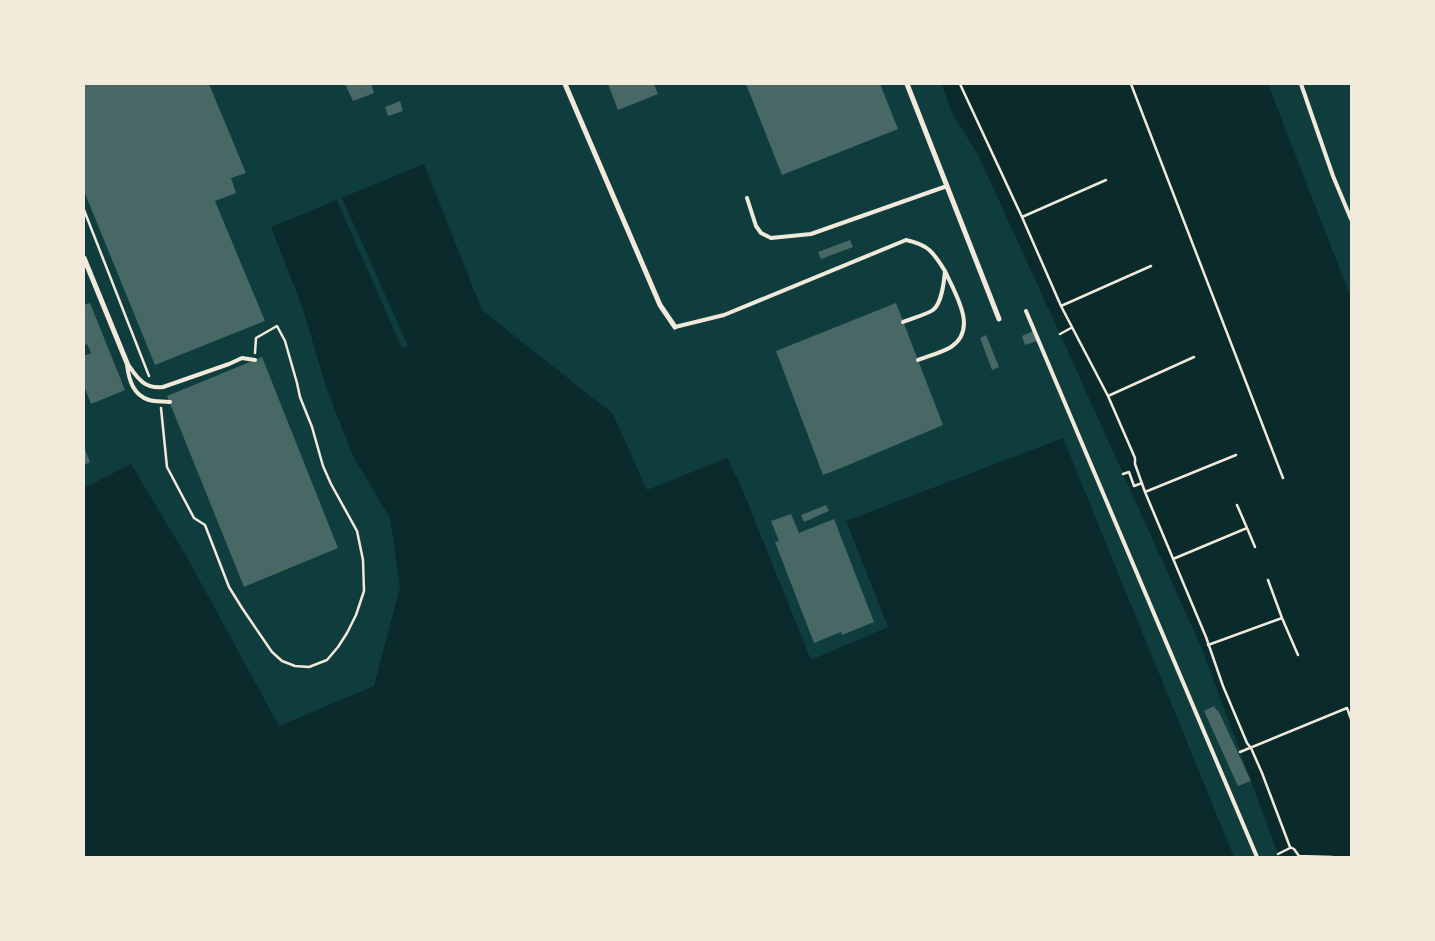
<svg xmlns="http://www.w3.org/2000/svg" width="1435" height="941" font-family="'DM Sans',sans-serif">
  <style>
    .water { fill: #0a2a2b }
    .pier { fill: #0f3d3e }
    .building { fill: #486865 }
    .lines { fill: none; stroke-linecap: round; stroke-linejoin: round }
    .path { stroke: #f1e9da; stroke-width: 2.5 }
    .service { stroke: #f1e9da; stroke-width: 4 }
    .minor { stroke: #f1e9da; stroke-width: 5 }
  </style>
  <rect width="100%" height="100%" fill="#0f3d3e"/>
  <path class="water" d="M942,84H1268L1351,298V857H1279L1202,649L1060,334L978,155L952,113Z
    M424,164L482,310L613,414L647,490L727,458L741,486L811,660L888,627L846,521L1063,438L1234,857H84V488L131,464L188,559L279,726L374,686L400,587L390,518L353,456L326,387L303,309L271,227Z"/>
  <path class="pier" d="M341,196L408,346L402,348L336,198Z"/>
  <path class="building" d="M84,84H209L246,173L231,178L236,193L215,201L265,321L155,365L84,191Z
    M345,84H371L374,93L353,101Z
    M608,84H654L658,94L618,110Z
    M746,84H880L898,129L782,175Z
    M400,101L403,111L388,116L385,107Z
    M850,240L853,247L821,259L818,252Z
    M90,303L125,390L91,404L84,386V356L91,353L87,344L84,345V305Z
    M896,303L943,425L846,466L823,475L776,351Z
    M1033,331L1037,341L1025,345L1022,336Z
    M986,335L999,367L992,370L980,338Z
    M262,357L338,548L244,587L167,396Z
    M84,447L90,462L84,465Z
    M826,505L829,511L804,522L801,515Z
    M791,514L799,533L834,519L874,622L842,635L841,632L814,643L775,542L779,541L771,521Z
    M1214,706L1217,711L1218,710L1251,781L1238,786L1204,711Z"/>
  <g class="lines">
    <path class="path" d="M960,84L1022,217L1061,306L1108,396L1135,458V464L1145,492L1206,637L1223,686L1247,743L1251,748L1262,773L1290,847L1294,849L1299,856L1332,857
      M1131,84L1283,478
      M84,210L149,376
      M1022,217L1106,180
      M1061,306L1151,266
      M1060,334L1071,328
      M1108,396L1194,357
      M161,408L167,467L194,518L205,525L229,587L242,608L272,652L282,661L295,666L309,667L327,660L338,647L347,633L356,615L364,591L363,560L357,531L331,484L323,466L312,427L300,397L297,383L285,341L277,326L256,338L255,353
      M1123,474L1129,472L1134,486L1142,483
      M1145,492L1236,455
      M1237,505L1247,528
      M1173,559L1247,528L1255,547
      M1268,580L1282,618
      M1208,645L1282,618L1298,655
      M1240,752L1347,708L1351,719
      M1278,854L1290,848"/>
    <path class="service" d="M1301,84L1333,176L1351,219
      M747,198L756,226L761,233L771,238L811,234L947,186
      M1026,311L1257,857
      M675,327L724,315L906,240C929,245 933,252 945,271C944,282 942,303 933,310C928,314 910,319 903,322
      M918,360C928,356 941,353 951,347C978,329 956,296 946,273
      M127,363C137,377 143,389 163,387L229,364L242,358L255,360
      M127,365C129,380 133,395 149,400C155,402 164,401 170,402"/>
    <path class="minor" d="M565,84L660,305L675,327
      M907,84L999,319
      M84,258L127,363"/>
  </g>
  <rect width="1435" height="941" fill="none" stroke="#f1e9da" stroke-width="170"/>
</svg>
